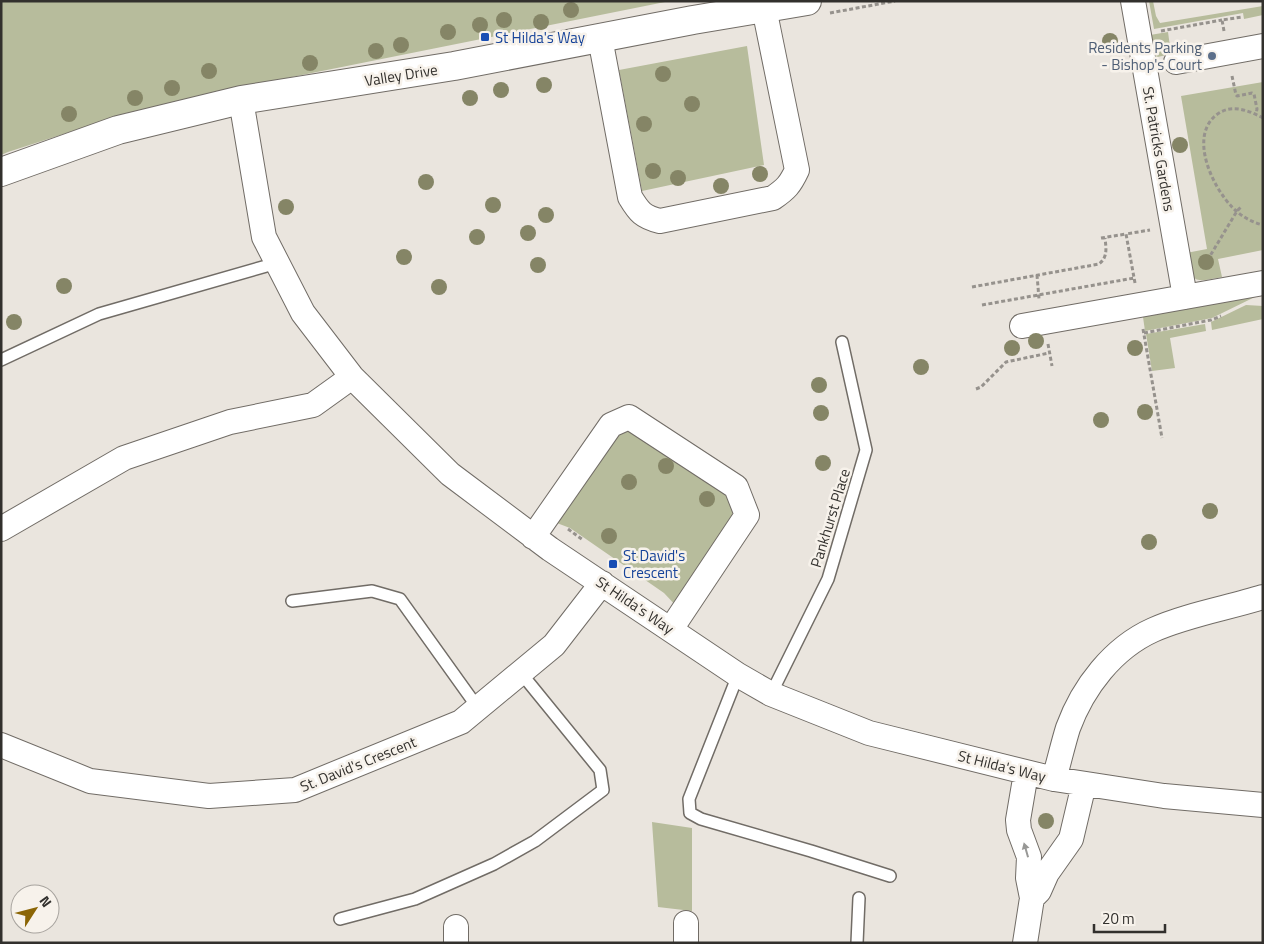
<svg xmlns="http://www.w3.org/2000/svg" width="1264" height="944" font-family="'Titillium Web',sans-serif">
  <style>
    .green { fill: #b7bc9c }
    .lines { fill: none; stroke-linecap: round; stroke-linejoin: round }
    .service-casing { stroke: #716c66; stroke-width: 14 }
    .minor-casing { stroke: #716c66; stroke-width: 26 }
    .tertiary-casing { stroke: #716c66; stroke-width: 30 }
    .path { stroke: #96928d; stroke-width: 3; stroke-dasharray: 4 2.5; stroke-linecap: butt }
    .service { stroke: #fff; stroke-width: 11 }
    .minor { stroke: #fff; stroke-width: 24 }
    .tertiary { stroke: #fff; stroke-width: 28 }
    .tree { fill: #858566 }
    .oneway { fill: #989896 }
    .transit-dot { fill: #1a4fb4; stroke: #f7f2eb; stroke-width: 2 }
    .service-dot { fill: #5c6f8a; stroke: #f7f2eb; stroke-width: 2 }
    .labels { text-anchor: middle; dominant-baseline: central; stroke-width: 5; stroke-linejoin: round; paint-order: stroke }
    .transit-label { font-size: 15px; fill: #164399; stroke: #f7f2eb; text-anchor: start }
    .service-label { font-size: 15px; fill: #4e5e75; stroke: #f7f2eb; text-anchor: end }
    .street-label { font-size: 15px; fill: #32302d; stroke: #f7f2eb }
  </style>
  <rect width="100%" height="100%" fill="#eae5de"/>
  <path class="green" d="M1,1H670L262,83L116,117L8,152L1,155Z
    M1149,1H1153L1156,16L1160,23L1263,6V15L1244,19L1243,13L1154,29Z
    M1168,32L1171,54L1153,58L1150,35Z
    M747,46L764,165L642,191L619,70Z
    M1263,82V250L1218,259L1222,277C1191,283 1193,283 1186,253L1207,249L1181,96Z
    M1263,293L1212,318L1145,331L1143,317L1147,316Z
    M1246,305L1263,306V319L1212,330L1211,322Z
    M1205,324L1206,331L1170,338L1175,368L1152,371L1146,334Z
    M625,430L642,432L725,489L732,505L733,523L679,609L664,593L570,528L549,520L607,437Z
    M652,822L692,828V911L658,907Z"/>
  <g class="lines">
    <defs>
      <path id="service" d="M1,360L99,314L277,263
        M292,601L372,591L400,599L478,708
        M738,675L689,799L690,813L701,819L811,851L890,876
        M771,694L828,579L866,450L842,342
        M340,919L415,899L494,864L535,841L603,790L600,770L521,673
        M857,943L859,898"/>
      <path id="minor" d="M1133,1L1185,297
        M600,38L630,197C639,212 643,217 660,221L773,198C786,189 790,185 797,170L764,8
        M1176,62L1263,46
        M241,100L264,237L303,313L352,377L450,474L550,549L738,675L771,694L869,733L1054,779L1164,796L1263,805
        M1022,326L1263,283
        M1,529L124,458L230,422L313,405L352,377
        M533,537L611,425L629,417L736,487L747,515L671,629
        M1,745L90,781L209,796L295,790L461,722L554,645L602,583
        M1054,779C1059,762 1063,744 1068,728C1083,687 1113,648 1153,630C1186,615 1228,608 1263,597
        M1032,898L1039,891L1047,873L1071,839L1084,784
        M686,923V943
        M456,927V943
        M1025,943L1032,898L1028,878L1029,857L1019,830L1018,820L1026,773"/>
      <path id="tertiary" d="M1,172L118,130L241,100L454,66L693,20L807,1"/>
    </defs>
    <use href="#service" class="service-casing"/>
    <use href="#minor" class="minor-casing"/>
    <use href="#tertiary" class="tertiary-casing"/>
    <path class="path" d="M830,13L895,1
      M1161,31L1222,20
      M1224,31L1222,20L1242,17
      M1232,76L1236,95L1237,96L1252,93L1254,94L1257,109L1256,114
      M1263,118C1250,111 1233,104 1219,113C1187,134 1212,187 1233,208C1241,216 1251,222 1263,225
      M1101,238L1126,234
      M1204,266L1237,211L1241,207
      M1037,275L1039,299
      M1135,283L1126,234L1150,230
      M972,287L1099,264C1108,257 1106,248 1105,238
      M982,305L1134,278
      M1143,329L1162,438
      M1144,333L1211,320L1221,316
      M1048,344L1052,366
      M976,389L981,387L1006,362L1049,353
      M568,529L583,540"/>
    <use href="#service" class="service"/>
    <use href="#minor" class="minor"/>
    <use href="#tertiary" class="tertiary"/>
  </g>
  <g class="tree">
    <circle cx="571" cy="10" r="8"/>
    <circle cx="504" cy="20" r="8"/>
    <circle cx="541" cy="22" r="8"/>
    <circle cx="480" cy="25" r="8"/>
    <circle cx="448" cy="32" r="8"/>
    <circle cx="1110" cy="41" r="8"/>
    <circle cx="401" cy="45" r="8"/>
    <circle cx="376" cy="51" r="8"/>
    <circle cx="310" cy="63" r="8"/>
    <circle cx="209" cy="71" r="8"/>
    <circle cx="663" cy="74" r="8"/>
    <circle cx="544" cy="85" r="8"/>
    <circle cx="172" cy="88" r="8"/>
    <circle cx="501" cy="90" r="8"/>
    <circle cx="135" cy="98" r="8"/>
    <circle cx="470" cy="98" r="8"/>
    <circle cx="692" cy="104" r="8"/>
    <circle cx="69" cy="114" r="8"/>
    <circle cx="644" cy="124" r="8"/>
    <circle cx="1180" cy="145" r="8"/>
    <circle cx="653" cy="171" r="8"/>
    <circle cx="760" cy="174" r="8"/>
    <circle cx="678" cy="178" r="8"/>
    <circle cx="426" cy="182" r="8"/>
    <circle cx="721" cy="186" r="8"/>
    <circle cx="493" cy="205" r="8"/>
    <circle cx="286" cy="207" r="8"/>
    <circle cx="546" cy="215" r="8"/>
    <circle cx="528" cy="233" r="8"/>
    <circle cx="477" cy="237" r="8"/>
    <circle cx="404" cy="257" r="8"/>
    <circle cx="1206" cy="262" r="8"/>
    <circle cx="538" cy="265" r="8"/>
    <circle cx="64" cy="286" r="8"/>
    <circle cx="439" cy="287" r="8"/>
    <circle cx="14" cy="322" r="8"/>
    <circle cx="1036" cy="341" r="8"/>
    <circle cx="1012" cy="348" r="8"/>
    <circle cx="1135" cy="348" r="8"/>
    <circle cx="921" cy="367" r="8"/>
    <circle cx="819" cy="385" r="8"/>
    <circle cx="1145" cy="412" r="8"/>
    <circle cx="821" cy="413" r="8"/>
    <circle cx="1101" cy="420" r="8"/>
    <circle cx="823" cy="463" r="8"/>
    <circle cx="666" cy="466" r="8"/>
    <circle cx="629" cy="482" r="8"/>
    <circle cx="707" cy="499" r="8"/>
    <circle cx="1210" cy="511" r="8"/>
    <circle cx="609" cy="536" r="8"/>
    <circle cx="1149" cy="542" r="8"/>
    <circle cx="1046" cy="821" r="8"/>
  </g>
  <defs><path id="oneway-solid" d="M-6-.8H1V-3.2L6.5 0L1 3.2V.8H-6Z" transform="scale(1.25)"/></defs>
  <use class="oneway" href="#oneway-solid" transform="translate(1026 850) rotate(-106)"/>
  <g class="transit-dot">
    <rect x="480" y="32" width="10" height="10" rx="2.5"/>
    <rect x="608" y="559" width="10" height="10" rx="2.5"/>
  </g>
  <circle class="service-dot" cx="1212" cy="56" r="5"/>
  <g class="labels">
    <g class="transit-label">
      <text x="495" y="37">St Hilda's Way</text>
      <text x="623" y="555">St David's<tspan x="623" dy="17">Crescent</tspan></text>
    </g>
    <g class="service-label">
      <text x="1202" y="47">Residents Parking<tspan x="1202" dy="17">- Bishop's Court</tspan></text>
    </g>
    <g class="street-label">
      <text transform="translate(401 75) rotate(-9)">Valley Drive</text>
      <text transform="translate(1159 149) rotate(80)">St. Patricks Gardens</text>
      <text transform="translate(830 518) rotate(-73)">Pankhurst Place</text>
      <text transform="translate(635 605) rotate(34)">St Hilda's Way</text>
      <text transform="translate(358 764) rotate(-22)">St. David's Crescent</text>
      <text transform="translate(1002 766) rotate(14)">St Hilda's Way</text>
    </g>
  </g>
  <rect width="1264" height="944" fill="none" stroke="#32302d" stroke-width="5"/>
  <g transform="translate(35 909) rotate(54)"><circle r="24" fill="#f7f2eb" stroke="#a8a49f"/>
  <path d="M0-4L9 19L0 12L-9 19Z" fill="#8b6505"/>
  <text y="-8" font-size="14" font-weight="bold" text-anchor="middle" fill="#32302d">N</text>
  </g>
  <path d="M1094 924v8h71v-8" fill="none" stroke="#32302d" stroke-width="2.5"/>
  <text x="1102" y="924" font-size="15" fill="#32302d" stroke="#f7f2eb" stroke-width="4" paint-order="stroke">20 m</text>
</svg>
